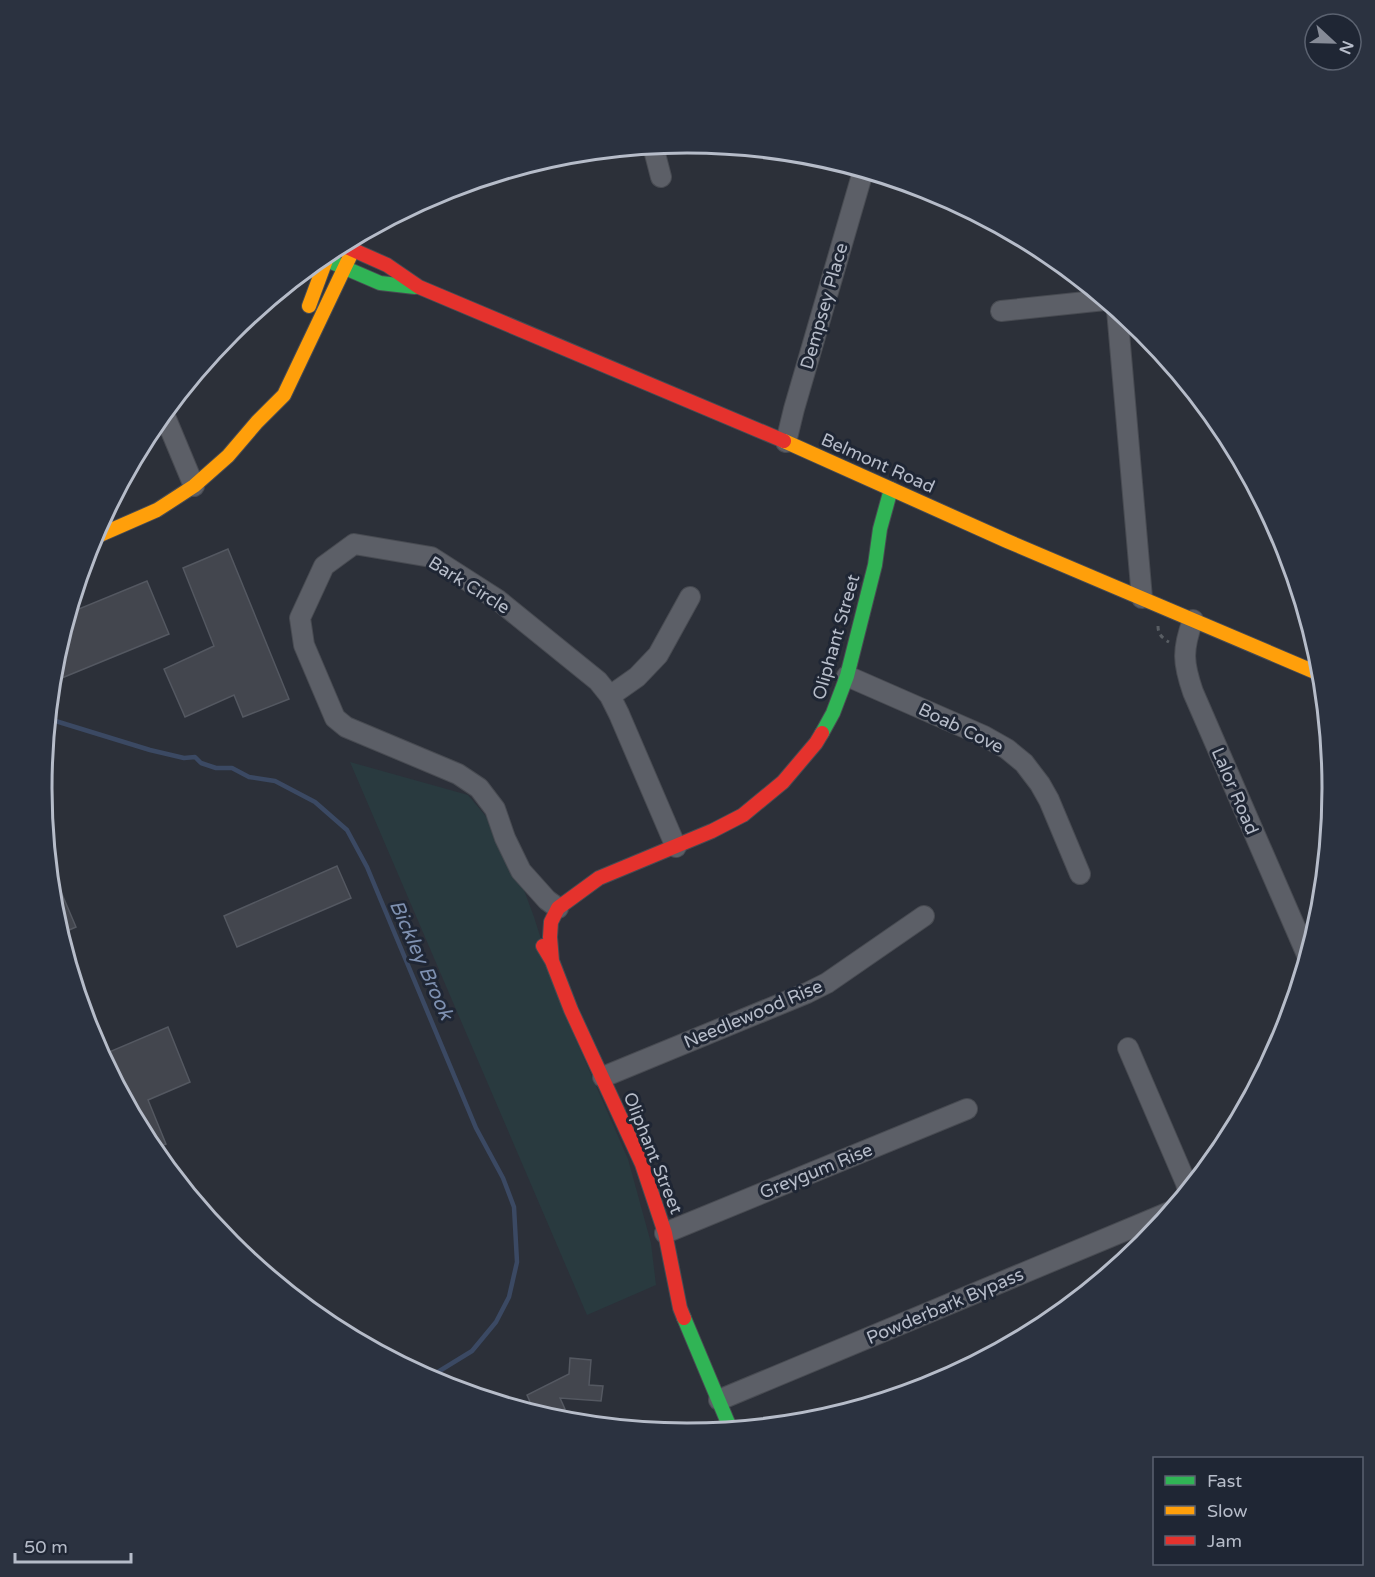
<svg xmlns="http://www.w3.org/2000/svg" width="1375" height="1577" font-family="'Varela Round',sans-serif">
  <style>
    .green { fill: #293a3f }
    .lines { fill: none; stroke-linecap: round; stroke-linejoin: round }
    .stream { stroke: #3b4963; stroke-width: 4.5 }
    .building { fill: #43464e; stroke: #545861; stroke-width: 1.5 }
    .street-casing { stroke: #484b52; stroke-width: 22 }
    .fast-casing { stroke: #484b52; stroke-width: 16 }
    .slow-casing { stroke: #484b52; stroke-width: 16 }
    .jam-casing { stroke: #484b52; stroke-width: 16 }
    .path { stroke: #595e64; stroke-width: 3; stroke-dasharray: 4.5 4.5; stroke-linecap: butt }
    .street { stroke: #5c5f67; stroke-width: 20 }
    .fast { stroke: #30b455; stroke-width: 14 }
    .slow { stroke: #ff9f0a; stroke-width: 14 }
    .jam { stroke: #e5322d; stroke-width: 14 }
    .labels { text-anchor: middle; dominant-baseline: central; stroke-width: 6; stroke-linejoin: round; paint-order: stroke }
    .street-label { font-size: 18px; fill: #b6bcc9; stroke: #1f2634 }
    .water-label { font-size: 20px; font-style: italic; fill: #7e90b0; stroke: #1f2634 }
    .rim { fill: none; stroke: #b6bcc9; stroke-width: 3 }
  </style>
  <rect width="100%" height="100%" fill="#2c3039"/>
  <path class="green" d="M350,762L468,795L505,839L534,917L565,1015L628,1159L651,1243L656,1285L587,1315Z"/>
  <g class="lines">
    <path class="stream" d="M49,719L150,750L184,758L195,757L201,763L216,768H232L249,777L275,781L315,802L347,830L367,867L476,1128L503,1178L514,1207L517,1262L509,1297L496,1322L472,1351L428,1378"/>
  </g>
  <path class="building" d="M228,549L289,699L243,717L234,695L185,717L164,669L214,646L183,568Z
    M147,581L169,634L52,682L54,662L69,613Z
    M337,866L351,898L237,947L224,916Z
    M50,873H53L76,927L60,934L54,914Z
    M168,1027L190,1082L148,1100L166,1144L153,1149L102,1055Z
    M570,1358L591,1360L589,1385L603,1386L601,1401L560,1398L565,1409L546,1417L535,1413L527,1395L569,1374Z"/>
  <g class="lines">
    <defs>
      <path id="street" d="M653,146L661,177
        M1117,310L1142,598
        M1001,311L1105,300
        M164,414L194,486
        M786,442L794,409L862,175L864,171
        M1193,620C1182,650 1183,663 1193,692L1308,957
        M847,676L984,736L1007,749L1024,763L1040,784L1049,800L1080,874
        M610,696L637,677L658,655L690,597
        M558,908L547,900L521,871L505,838L495,809L479,788L458,774L346,727L335,718L304,645L300,618L324,566L354,544L431,557L498,600L598,681L610,696L619,714L676,847
        M1128,1048L1186,1183L1188,1191
        M603,1077L807,993L827,983L924,916
        M665,1233L967,1109
        M719,1400L1172,1211"/>
      <path id="fast" d="M329,261L380,283L415,287
        M822,733L833,713L847,676L875,565L880,529L891,489
        M684,1318L731,1430"/>
      <path id="slow" d="M309,306L329,252
        M784,441L1007,541L1322,675
        M93,538L157,510L194,486L228,456L257,422L284,395L353,250"/>
      <path id="jam" d="M342,245L387,265L419,287L784,441
        M543,946L552,961L571,1010L642,1164L665,1233L680,1308L684,1318
        M552,961L550,937L551,922L558,908L599,878L712,831L743,815L783,782L816,743L822,733"/>
    </defs>
    <use href="#street" class="street-casing"/>
    <use href="#fast" class="fast-casing"/>
    <use href="#slow" class="slow-casing"/>
    <use href="#jam" class="jam-casing"/>
    <path class="path" d="M1158,626C1158,634 1162,638 1169,642"/>
    <use href="#street" class="street"/>
    <use href="#fast" class="fast"/>
    <use href="#slow" class="slow"/>
    <use href="#jam" class="jam"/>
  </g>
  <g class="labels">
    <g class="street-label">
      <text transform="translate(824 306) rotate(-74)">Dempsey Place</text>
      <text transform="translate(878 463) rotate(24)">Belmont Road</text>
      <text transform="translate(469 585) rotate(32)">Bark Circle</text>
      <text transform="translate(836 637) rotate(-74)">Oliphant Street</text>
      <text transform="translate(961 728) rotate(26)">Boab Cove</text>
      <text transform="translate(1235 791) rotate(67)">Lalor Road</text>
      <text transform="translate(753 1014) rotate(-23)">Needlewood Rise</text>
      <text transform="translate(653 1153) rotate(68)">Oliphant Street</text>
      <text transform="translate(816 1171) rotate(-22)">Greygum Rise</text>
      <text transform="translate(945 1306) rotate(-23)">Powderbark Bypass</text>
    </g>
    <g class="water-label">
      <text transform="translate(421 960) rotate(66)">Bickley Brook</text>
    </g>
  </g>
  <path d="M0 0H1375V1577H0ZM52 788a635 635 0 1 1 1270 0a635 635 0 1 1-1270 0Z" fill="#2b3240" fill-rule="evenodd"/>
  <path class="rim" d="M52 788a635 635 0 1 1 1270 0a635 635 0 1 1-1270 0Z"/>
  <rect x="1153" y="1457" width="210" height="108" fill="#1f2634" stroke="#5b6270" stroke-width="1.5"/>
  <rect x="1165" y="1476" width="30" height="9" fill="#30b455" stroke="#5b6270" stroke-width="1.5"/>
  <text x="1207" y="1487" font-size="18" fill="#b6bcc9">Fast</text>
  <rect x="1165" y="1506" width="30" height="9" fill="#ff9f0a" stroke="#5b6270" stroke-width="1.5"/>
  <text x="1207" y="1517" font-size="18" fill="#b6bcc9">Slow</text>
  <rect x="1165" y="1536" width="30" height="9" fill="#e5322d" stroke="#5b6270" stroke-width="1.5"/>
  <text x="1207" y="1547" font-size="18" fill="#b6bcc9">Jam</text>
  <g transform="translate(1333 42) rotate(112)"><circle r="28" fill="#1f2634" stroke="#5b6270" stroke-width="1.5"/>
  <path d="M0-4.5L10 22L0 15L-10 22Z" fill="#868b97"/>
  <text y="-9" font-size="16" font-weight="bold" text-anchor="middle" fill="#b6bcc9">N</text>
  </g>
  <path d="M15 1553v9h116v-9" fill="none" stroke="#b6bcc9" stroke-width="3"/>
  <text x="24" y="1553" font-size="18" fill="#b6bcc9" stroke="#1f2634" stroke-width="4.5" paint-order="stroke">50 m</text>
</svg>
